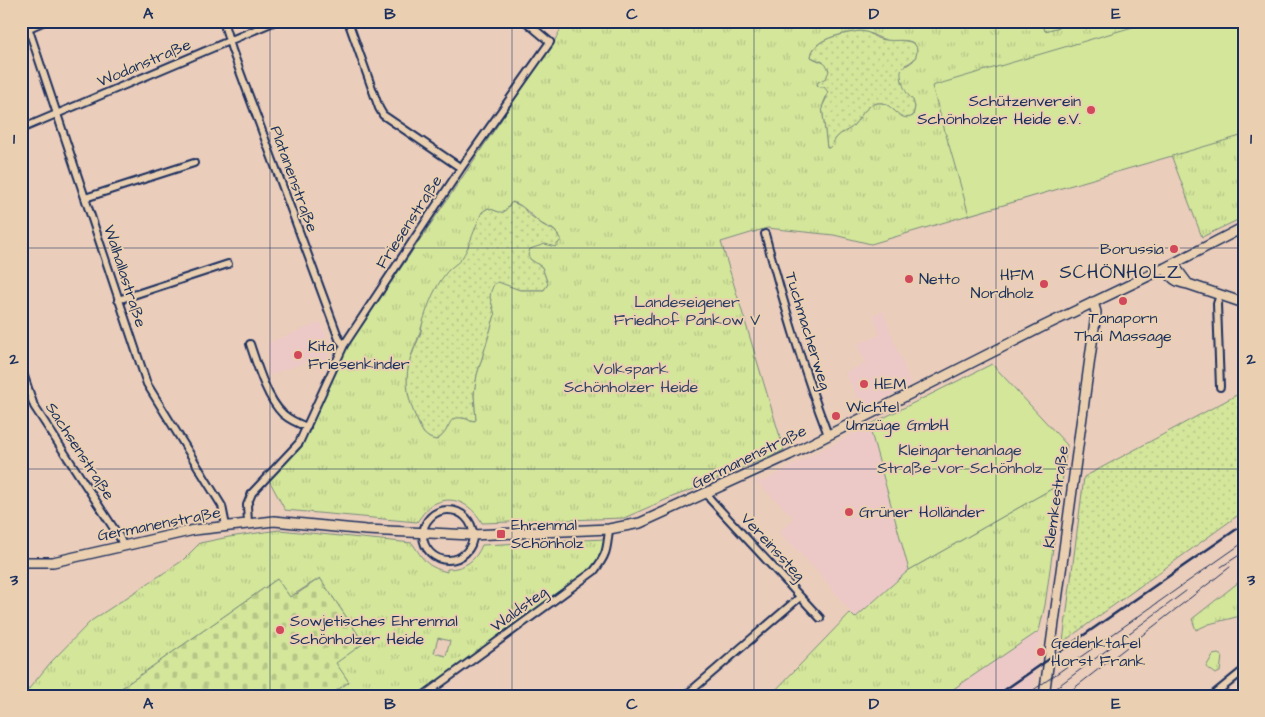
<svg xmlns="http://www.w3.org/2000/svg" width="1265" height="717" font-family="'Architects Daughter',sans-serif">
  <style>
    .built { fill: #ecc9c6 }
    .grass { fill: url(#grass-dots); stroke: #788a7c }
    .cemetery { fill: url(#cemetery-stones); stroke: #788a7c }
    .park { fill: url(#park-tufts); stroke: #788a7c; fill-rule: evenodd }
    .garden { fill: #d4e69a; stroke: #788a7c }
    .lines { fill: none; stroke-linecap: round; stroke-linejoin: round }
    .street-casing { stroke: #1b2f5e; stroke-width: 10 }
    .secondary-casing { stroke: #1b2f5e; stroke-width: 12 }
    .street { stroke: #ead0b1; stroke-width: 6 }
    .secondary { stroke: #ead0b1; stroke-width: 9 }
    .tram { stroke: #1b2f5e; stroke-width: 1 }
    .rail { stroke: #1b2f5e; stroke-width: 2.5 }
    .grid { fill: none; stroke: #1b2f5e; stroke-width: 1; stroke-opacity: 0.55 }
    .poi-dot { fill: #d1495b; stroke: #ead0b1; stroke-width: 2 }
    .labels { text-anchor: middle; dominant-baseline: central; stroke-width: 4; stroke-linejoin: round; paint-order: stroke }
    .street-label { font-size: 16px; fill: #1b2f5e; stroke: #ead0b1 }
    .poi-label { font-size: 16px; fill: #1b2f5e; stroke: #ead0b1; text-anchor: start }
    .park-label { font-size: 16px; fill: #2e4164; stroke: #ead0b1 }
    .quarter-label { font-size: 19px; letter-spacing: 1px; fill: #1b2f5e; stroke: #ead0b1 }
    .neatline { fill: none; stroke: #1b2f5e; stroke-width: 2 }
    .grid-label { font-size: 16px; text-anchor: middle; font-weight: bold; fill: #1b2f5e }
  </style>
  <defs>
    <pattern id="grass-dots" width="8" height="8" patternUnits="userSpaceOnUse" patternTransform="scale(1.25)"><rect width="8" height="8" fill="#d4e69a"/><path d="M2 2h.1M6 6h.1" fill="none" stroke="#b5c687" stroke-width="1.8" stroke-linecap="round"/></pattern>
    <pattern id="cemetery-stones" width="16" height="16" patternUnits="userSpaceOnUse" patternTransform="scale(1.25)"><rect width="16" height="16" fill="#d4e69a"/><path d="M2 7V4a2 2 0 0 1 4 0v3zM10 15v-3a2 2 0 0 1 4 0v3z" fill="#b5c687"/></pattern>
    <pattern id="park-tufts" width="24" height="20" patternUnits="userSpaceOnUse" patternTransform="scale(1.25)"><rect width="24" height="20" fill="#d4e69a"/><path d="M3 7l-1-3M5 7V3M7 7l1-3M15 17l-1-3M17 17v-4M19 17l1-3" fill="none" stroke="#b5c687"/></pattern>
  </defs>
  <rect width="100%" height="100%" fill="#ebcdbb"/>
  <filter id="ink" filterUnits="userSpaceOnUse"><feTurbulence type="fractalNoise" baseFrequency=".02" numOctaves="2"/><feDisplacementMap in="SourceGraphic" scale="10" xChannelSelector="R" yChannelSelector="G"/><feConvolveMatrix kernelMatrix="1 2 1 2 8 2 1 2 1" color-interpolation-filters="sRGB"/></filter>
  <g filter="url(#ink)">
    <path class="built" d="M883,311L911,385L864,409L845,373L865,363L857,344L880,335L873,315Z
      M321,322L331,349L321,370L305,362L268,376V343Z
      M869,425L909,570L855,618L821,575L779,532L794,518L756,481L759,479L762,482Z
      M1039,631L1041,632L1032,696H943Z"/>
    <path class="grass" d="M859,31C871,31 870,36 880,39C889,42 918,36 917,51C917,59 911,62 905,65L915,107L913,116C898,124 893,102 879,103C866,103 859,121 851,128C847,131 841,133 838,136C834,140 833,145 829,149L827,148L822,107L827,97L817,85L818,82L821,80L823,62L811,57C813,38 843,34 859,31Z
      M512,202L523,207L527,213L543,225L555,231L561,240L555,247L530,259L542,267L548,284L544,290H520L498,283L490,297L495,315L477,375L474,394L476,420L474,421L463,418L453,419L444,434L437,440C425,439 421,430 417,420C410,406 406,391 407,375C408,361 415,348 420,335C422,329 422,322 424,316C429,297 441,272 458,262L482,212L488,208L499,212Z
      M1244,391V511L1063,642L1084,477Z"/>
    <path class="cemetery" d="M320,578L364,643L337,663L349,682L329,696H110L277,579L297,594Z"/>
    <path class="park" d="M565,21H841L843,27L859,21H1042L1045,31L1081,21H1231L1244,63V217L1202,237L1171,155L871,244L834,235L767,228L721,242L784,450L694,489L672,497L624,518L482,523C474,507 455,494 436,503C428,506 422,515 417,522L285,510L269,480L296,453L303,444L344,352L554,42ZM859,31C870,31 876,38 887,40C895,42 916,36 917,50C917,53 916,58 913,61C910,64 904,66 901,70C900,80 905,94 913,100L915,107L913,116C899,124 893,102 879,103C866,103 859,121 851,128C847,131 841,133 838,136C834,140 833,145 829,148H827L822,107L828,92L824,87H820L817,85L818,82L826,78L829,71C827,61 818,62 811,57C812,38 843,34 859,31ZM512,202C522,203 533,218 542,224C547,227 553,228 556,232C558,234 559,237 561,240L555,247L545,244L530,249L528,255L530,259L542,267L548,284L544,290H520L498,282L494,284L491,291L490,297L495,315L477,375L474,394L476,420L474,421C442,411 456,427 437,440C425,439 421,430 417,420C409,403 404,383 409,364C411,353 417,343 420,332C426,311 432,291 446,273C450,267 458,264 462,258C470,246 475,226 482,212L488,208L499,212H504Z
      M1062,483L1045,605L1039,631L943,696H770L850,613L855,618L909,570Z
      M279,530L412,543C424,560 425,566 447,572V569C465,569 476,560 482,545L605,539L603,551L590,571L501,638L419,696H368L364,692L362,694L364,696H329L349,682L336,663L364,643L320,578L290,597L277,579L110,696H23L51,662L91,621L182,561L200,543L229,537ZM438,638L450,641L446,656L434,653Z
      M1244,578V615L1209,624L1196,630L1192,619Z
      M1218,654L1222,656L1220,672L1215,674L1206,667L1213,655Z"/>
    <path class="garden" d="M1042,21H1081L1045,31Z
      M1153,21H1244V135L969,215L932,86Z
      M992,364L1067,445L1062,483L909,570L869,425Z"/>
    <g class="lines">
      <defs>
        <path id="street" d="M26,21L147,384L222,506L226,526
          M223,21L232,50L339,339L344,345
          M348,21L379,108L383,115L461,168
          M29,28L45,21
          M21,129L276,21
          M85,198L194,163
          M765,234C784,304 802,367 828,435
          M1220,295L1217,304L1220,387
          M118,300L228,264
          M250,344C257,365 267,399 283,414C290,420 299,424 307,427
          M21,367L34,406L120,538L123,546
          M708,493L710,499L820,618
          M423 535a25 25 0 1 1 50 0a25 25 0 1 1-50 0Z
          M248,523L247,505L252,493L299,443L344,345L461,168L550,42L525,21
          M423,696L594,571C607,555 607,549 609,529
          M685,696L800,597
          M1212,696L1244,670"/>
        <path id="secondary" d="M1173,264L1188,284
          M1165,268C1171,278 1176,282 1188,284L1244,303
          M21,562H53L194,530L274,521L366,530L472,535L609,529L640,523L789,455L1044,326L1165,268L1244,227
          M1044,696L1095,321L1096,312L1093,302"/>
      </defs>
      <use href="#street" class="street-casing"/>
      <use href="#secondary" class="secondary-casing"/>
      <use href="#street" class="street"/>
      <use href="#secondary" class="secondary"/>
      <path class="tram" d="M1221,567L1244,552
        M1025,696L1244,542
        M1045,696L1186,591
        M1064,696L1230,567"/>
      <path class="rail" d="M996,696L1244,524"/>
    </g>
  </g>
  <path class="grid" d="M270,21V696M512,21V696M754,21V696M996,21V696M21,248H1244M21,469H1244"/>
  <g class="poi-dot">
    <circle cx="1091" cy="110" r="5"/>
    <circle cx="1174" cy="249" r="5"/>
    <circle cx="909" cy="279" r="5"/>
    <circle cx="1044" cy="284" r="5"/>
    <circle cx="1123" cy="301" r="5"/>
    <circle cx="298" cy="355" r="5"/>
    <circle cx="864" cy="384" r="5"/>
    <circle cx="836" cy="416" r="5"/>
    <circle cx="849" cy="512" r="5"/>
    <rect x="496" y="529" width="10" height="10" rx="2.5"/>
    <circle cx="280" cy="630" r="5"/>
    <circle cx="1041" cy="652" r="5"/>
  </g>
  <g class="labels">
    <g class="street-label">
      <text transform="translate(144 63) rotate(-23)">Wodanstraße</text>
      <text transform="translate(294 179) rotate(70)">Platanenstraße</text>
      <text transform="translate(409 222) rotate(-57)">Friesenstraße</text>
      <text transform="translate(125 276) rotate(72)">Walhallastraße</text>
      <text transform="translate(808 331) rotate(73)">Tuchmacherweg</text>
      <text transform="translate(80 451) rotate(57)">Sachsenstraße</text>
      <text transform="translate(749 457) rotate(-26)">Germanenstraße</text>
      <text transform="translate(1056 497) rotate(-82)">Klemkestraße</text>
      <text transform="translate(159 524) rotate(-11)">Germanenstraße</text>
      <text transform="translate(773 547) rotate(47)">Vereinssteg</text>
      <text transform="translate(519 609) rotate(-36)">Waldsteg</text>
    </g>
    <g class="poi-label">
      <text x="1081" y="101" text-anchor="end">Schützenverein<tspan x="1081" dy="18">Schönholzer Heide e.V.</tspan></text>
      <text x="1164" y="249" text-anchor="end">Borussia</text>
      <text x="1034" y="275" text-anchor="end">HFM<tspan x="1034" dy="18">Nordholz</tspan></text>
      <text x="919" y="279">Netto</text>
      <text x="1123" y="318" text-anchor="middle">Tanaporn<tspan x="1123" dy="18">Thai Massage</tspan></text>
      <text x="308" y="346">Kita<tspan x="308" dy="18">Friesenkinder</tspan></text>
      <text x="874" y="384">HEM</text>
      <text x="846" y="407">Wichtel<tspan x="846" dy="18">Umzüge GmbH</tspan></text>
      <text x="859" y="512">Grüner Holländer</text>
      <text x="511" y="525">Ehrenmal<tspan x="511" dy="18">Schönholz</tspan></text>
      <text x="290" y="621">Sowjetisches Ehrenmal<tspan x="290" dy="18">Schönholzer Heide</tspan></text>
      <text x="1051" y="643">Gedenktafel<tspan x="1051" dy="18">Horst Frank</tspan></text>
    </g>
    <g class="park-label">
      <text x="687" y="302">Landeseigener<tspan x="687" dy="18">Friedhof Pankow V</tspan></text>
      <text x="631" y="369">Volkspark<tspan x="631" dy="18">Schönholzer Heide</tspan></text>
      <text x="960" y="450">Kleingartenanlage<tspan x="960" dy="18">Straße vor Schönholz</tspan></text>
    </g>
    <g class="quarter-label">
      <text x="1121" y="272">SCHÖNHOLZ</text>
    </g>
  </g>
  <rect width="1265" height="717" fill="none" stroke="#ead0b1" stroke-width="55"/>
  <rect x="28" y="28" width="1210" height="662" class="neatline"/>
  <g class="grid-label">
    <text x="148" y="19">A</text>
    <text x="390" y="19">B</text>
    <text x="632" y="19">C</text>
    <text x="874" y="19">D</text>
    <text x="1116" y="19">E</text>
    <text x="14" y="144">1</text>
    <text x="1251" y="144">1</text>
    <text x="14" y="364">2</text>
    <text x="1251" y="364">2</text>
    <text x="14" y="585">3</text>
    <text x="1251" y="585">3</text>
    <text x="148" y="709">A</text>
    <text x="390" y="709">B</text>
    <text x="632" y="709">C</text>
    <text x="874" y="709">D</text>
    <text x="1116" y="709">E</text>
  </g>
</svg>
